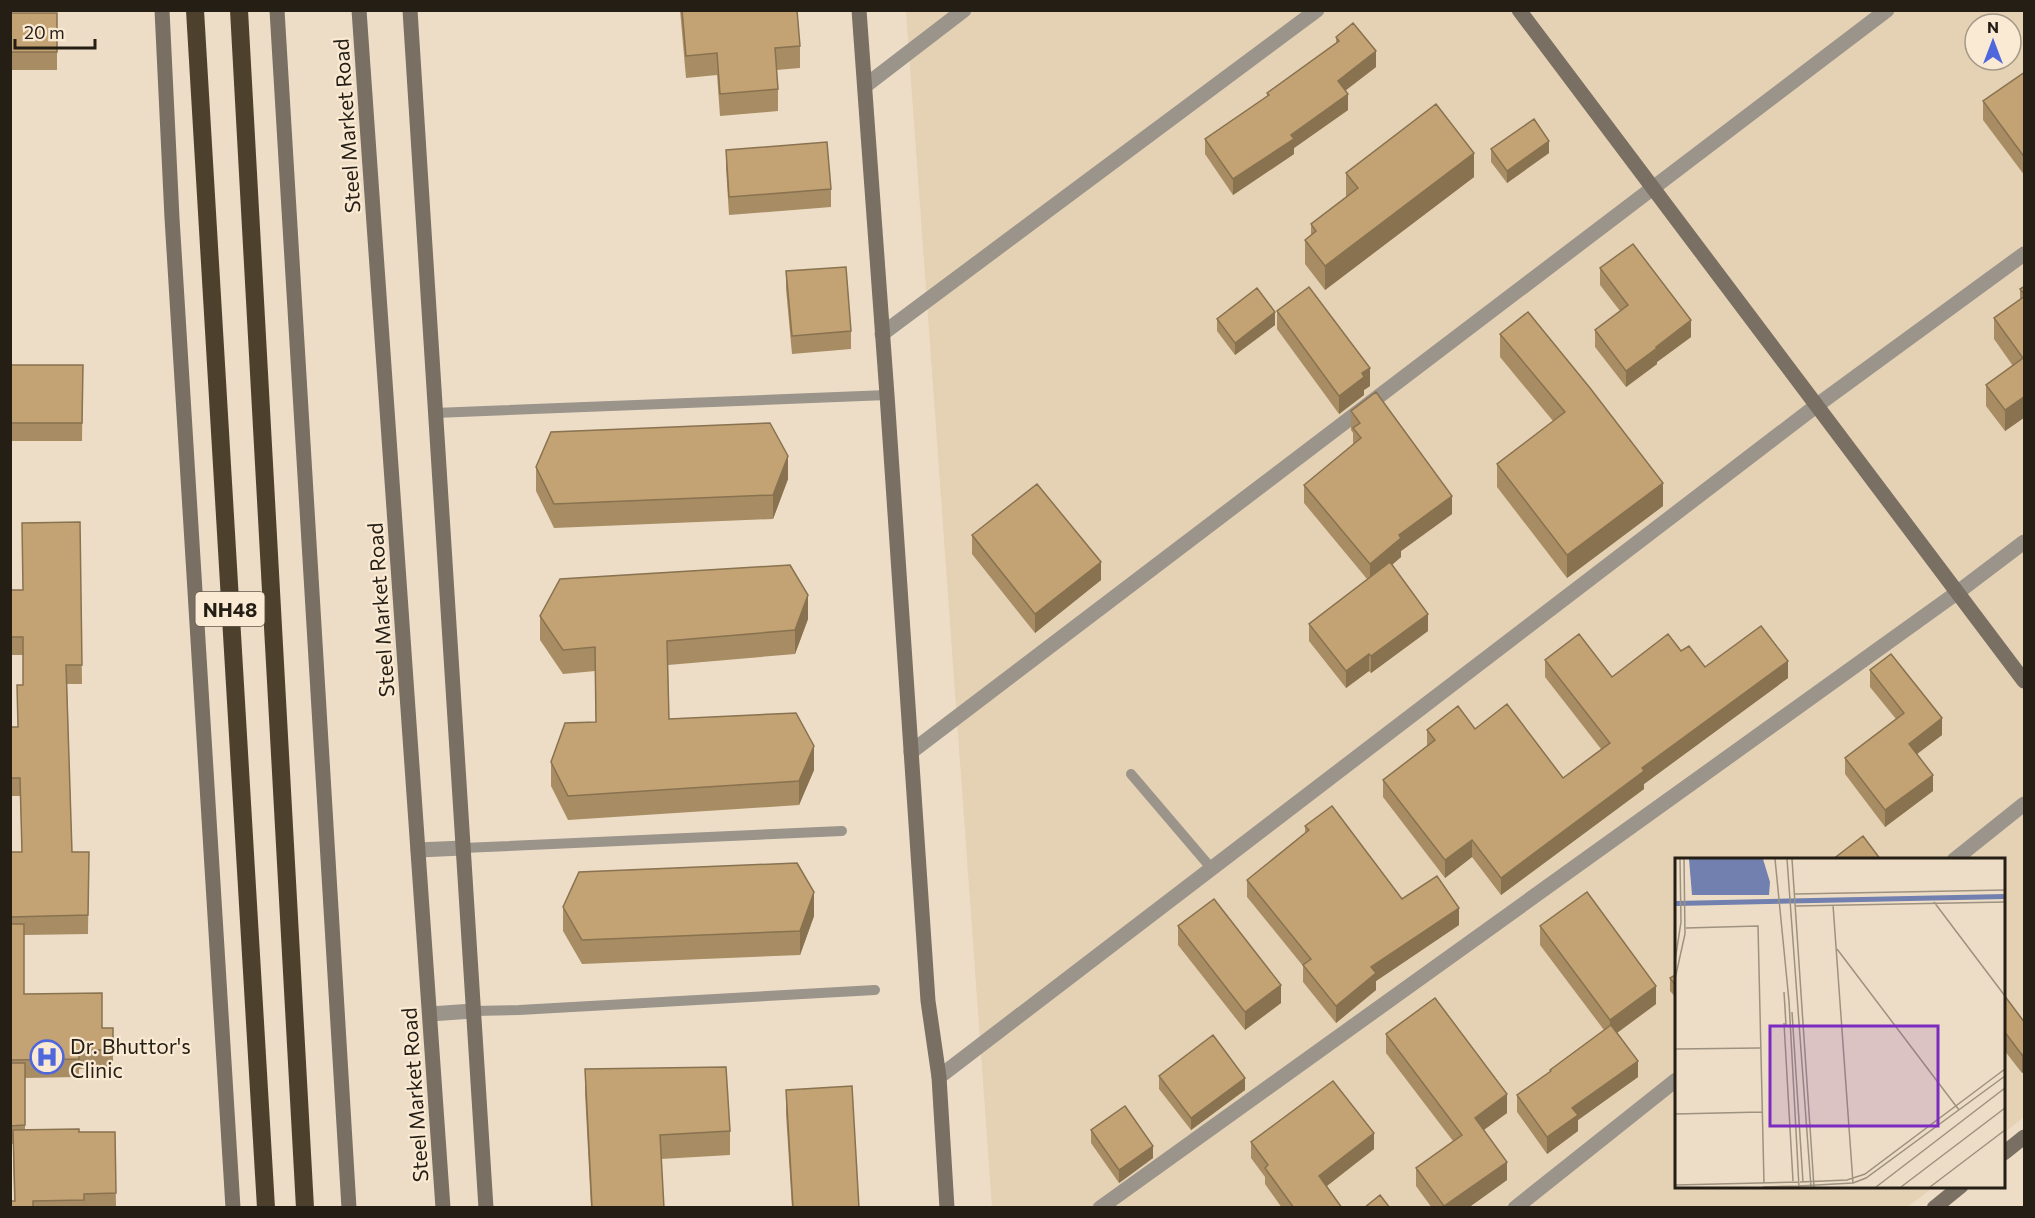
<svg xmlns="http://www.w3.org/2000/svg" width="2035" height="1218" font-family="Commissioner,sans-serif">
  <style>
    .built { fill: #e5d1b4; fill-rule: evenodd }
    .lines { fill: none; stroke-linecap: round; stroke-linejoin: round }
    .lane { stroke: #9a948a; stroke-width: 10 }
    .street { stroke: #9a948a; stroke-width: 15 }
    .secondary { stroke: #796f62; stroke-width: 15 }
    .highway { stroke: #4d402d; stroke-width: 18 }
    .wall { fill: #a88c63 }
    .shaded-wall { fill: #887250 }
    .building { fill: #c3a373; stroke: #887250; stroke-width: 1.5 }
    .labels { text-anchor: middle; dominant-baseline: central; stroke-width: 4.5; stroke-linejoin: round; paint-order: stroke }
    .shield { fill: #faead3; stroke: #645b4e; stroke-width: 1.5 }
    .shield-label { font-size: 20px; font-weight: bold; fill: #241e15 }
    .street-label { font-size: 21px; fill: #241e15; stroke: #faead3 }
    .poi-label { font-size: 21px; fill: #241e15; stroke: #faead3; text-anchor: start }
    .inset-road { fill: none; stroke: #9d917f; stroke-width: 1.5 }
    .view { fill: #7b2cbf; fill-opacity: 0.15; stroke: #7b2cbf; stroke-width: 3 }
    .inset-edge { fill: none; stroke: #241e15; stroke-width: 3 }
  </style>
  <rect width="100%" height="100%" fill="#edddc6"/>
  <path class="built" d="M906,11H2024V1117L2004,1133V860H1676V1186L1934,1187L1907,1207H992ZM1975,24H2011V60H1975Z"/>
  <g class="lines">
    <path class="lane" d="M435,413L887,395
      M1131,774L1212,869
      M463,848L842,831
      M473,1011L519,1010L875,990"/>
    <path class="street" d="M865,86L964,10
      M882,334L1317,10
      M911,752L1887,10
      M418,850L463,848
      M1954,860L2024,804
      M430,1014L473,1011
      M939,1077L1816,406L2024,254
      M1100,1208L1958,592L2024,542
      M1515,1208L1676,1080"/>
    <path class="secondary" d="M162,10L172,218L233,1208
      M277,10L349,1208
      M359,10L443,1208
      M410,10L486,1208
      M859,10L887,395L928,1001L939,1077L947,1208
      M1519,10L2024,681
      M2004,1153L2024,1137
      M1934,1208L1961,1186"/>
    <path class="highway" d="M195,10L266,1208
      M239,10L305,1208"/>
  </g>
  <path class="wall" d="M680,10H797L800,46V68L776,70L778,89V111L720,116L717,75L686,78Z
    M10,13H57V70H10Z
    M1336,37L1376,67L1345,91L1348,110L1294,148V154L1233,195L1205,154V139L1267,96V93L1336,43Z
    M2025,72V176L1983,120V101Z
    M1491,149L1549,153L1507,183L1491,162Z
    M726,150L831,189V207L729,215L726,168Z
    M1346,173L1474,177L1325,290L1305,264V240L1311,235V224L1346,197Z
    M1600,268L1691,337L1657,362V364L1626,387L1595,347V330L1620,311L1600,285Z
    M786,271L851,331V349L792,354L786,289Z
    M2025,286V417L2005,431L1986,406V385L2013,366L1994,339V318L2020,299V289Z
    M1277,311L1370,386L1364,390V395L1339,414L1277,329Z
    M1217,319L1275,325L1235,355L1217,331Z
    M1500,334L1663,506L1567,578L1497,487V464L1553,421L1500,357Z
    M10,365H83L82,441H10Z
    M1351,411L1452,514L1401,551V557L1392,565L1428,631L1371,673L1369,671L1346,688L1309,641V624L1367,579L1304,503V485L1353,444V433L1351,430Z
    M536,467L788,479L773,519L554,528L536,491Z
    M80,522L82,684H67L72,852H89L88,934L24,935V994L102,1028H113V1068L79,1069V1077L25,1078V1130L79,1132H115L116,1208H10L14,1201L13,1144H10V852H22L20,796H10V727H18L17,685H23V655H10V590H22Z
    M972,535L1101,580L1035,633L972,554Z
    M540,616L808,619L795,654L668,665L669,719L814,770L799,805L568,820L551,786V762L596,722L595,671L563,674L540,640Z
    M1681,651L1705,667L1788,678L1644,784V789L1501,895L1472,857L1445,878L1383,797V780L1427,746V730L1475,729L1563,778L1601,749L1545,677V660L1612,677Z
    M1870,670L1942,735L1917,754L1933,791L1885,827L1845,774V758L1896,719L1870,687Z
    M1305,826L1402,899L1459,925L1376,981V990L1336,1023L1303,982V966L1247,897V880L1305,833Z
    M563,907L814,916L800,955L582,964L563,931Z
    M1178,926L1281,1003L1245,1030L1178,945Z
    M1540,926L1656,1004L1617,1033L1638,1077L1578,1120V1131L1547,1154L1517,1112V1095L1550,1072V1070L1604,1030L1540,945Z
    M1677,974V999L1670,991V978Z
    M2004,995L2025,1023V1071L2022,1073L2004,1050Z
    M1386,1034L1507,1113L1484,1130L1507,1180L1468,1208H1432L1416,1186V1168L1453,1141L1386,1053Z
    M585,1069L730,1131V1155L661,1159L664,1208H591L585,1093Z
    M1159,1076L1245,1090L1191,1130L1159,1089Z
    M786,1090L859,1208H792L786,1114Z
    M1091,1130L1153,1158L1119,1183L1091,1143Z
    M1251,1142L1374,1149L1327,1186L1342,1208H1282L1265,1184V1177L1251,1158Z"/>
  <path class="shaded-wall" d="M1376,51V67L1338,96V81Z
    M1348,94V110L1294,148V154L1233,195V179L1291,135Z
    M1549,141V153L1507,183V171Z
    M1474,153V177L1325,290V266Z
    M1275,312V325L1235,355V343Z
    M1691,320V337L1657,362V364L1626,387V371Z
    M1370,368V386L1364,390V395L1339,414V396L1362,373Z
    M2025,396V417L2005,431V410Z
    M788,456V479L773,519V495Z
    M1663,483V506L1567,578V555Z
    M1452,496V514L1401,551V557L1370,583V564L1399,535Z
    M1101,562V580L1035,633V614Z
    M808,595V619L795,654V630Z
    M1428,614V631L1371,673V656Z
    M1369,654V671L1346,688V671Z
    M1788,661V678L1644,784V789L1501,895V878L1642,768Z
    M1942,718V735L1909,760V744Z
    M814,746V770L799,805V781Z
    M1933,775V791L1885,827V810Z
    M1472,840V857L1445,878V860Z
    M814,892V916L800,955V931Z
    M1459,908V925L1376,981V990L1336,1023V1006L1371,967Z
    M1281,985V1003L1245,1030V1012Z
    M1656,986V1004L1610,1038V1020Z
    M2025,1053V1071L2022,1073V1055Z
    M1638,1061V1077L1578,1120V1131L1547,1154V1137L1572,1108Z
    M1245,1078V1090L1191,1130V1118Z
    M1507,1094V1113L1475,1136V1118Z
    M1374,1133V1149L1319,1192V1176Z
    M1153,1146V1158L1119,1183V1170Z
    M1507,1162V1180L1468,1208H1444V1206Z"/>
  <path class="building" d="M682,10H797L800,46L775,48L778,89L720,94L717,53L686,56Z
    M10,13H57V52H10Z
    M1353,23L1376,51L1338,81L1348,94L1291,135L1294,139L1233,179L1205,139L1269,95L1267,93L1339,41L1336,37Z
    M2025,72V158L1983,101Z
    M1436,104L1474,153L1325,266L1305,240L1316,231L1311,224L1358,188L1346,173Z
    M1534,119L1549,141L1507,171L1491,149Z
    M827,142L831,189L729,197L726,150Z
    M1633,244L1691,320L1656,347L1657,348L1626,371L1595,330L1628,305L1600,268Z
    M846,267L851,331L792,336L786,271Z
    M2025,286V295L2020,289Z
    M1309,287L1370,368L1362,373L1364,377L1339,396L1277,311Z
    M1257,288L1275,312L1235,343L1217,319Z
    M2025,296V396L2005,410L1986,385L2023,358L1994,318Z
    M1528,312L1590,388L1663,483L1567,555L1497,464L1565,412L1500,334Z
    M10,365H83L82,423H10Z
    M1376,392L1452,496L1399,535L1401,538L1370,564L1304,485L1361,438L1353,428L1360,423L1351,411Z
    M770,423L788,456L773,495L554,504L536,467L551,432Z
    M1037,484L1101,562L1035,614L972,535Z
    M80,522L82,665H66L72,852H89L88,915L10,917V852H22L20,778H10V727H18L17,685H23V637H10V590H23L22,523Z
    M1390,562L1428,614L1371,656L1369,654L1346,671L1309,624Z
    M790,565L808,595L795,630L667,641L669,719L796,713L814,746L799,781L568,796L551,762L565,723L596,722L595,647L563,650L540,616L560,579Z
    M1761,626L1788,661L1642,768L1644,771L1501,878L1472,840L1445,860L1383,780L1435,740L1427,730L1458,706L1475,729L1507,704L1563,778L1610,743L1545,660L1579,634L1612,677L1668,634L1681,651L1689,646L1705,667Z
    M1891,654L1942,718L1909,744L1933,775L1885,810L1845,758L1904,713L1870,670Z
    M1332,806L1402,899L1437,876L1459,908L1371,967L1376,973L1336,1006L1303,965L1311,959L1247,880L1309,830L1305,826Z
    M1863,836L1881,860H1832Z
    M797,863L814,892L800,931L582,940L563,907L579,872Z
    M1587,892L1656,986L1610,1020L1540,926Z
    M1214,899L1281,985L1245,1012L1178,926Z
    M10,924H24V994L102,993V1028H113V1050H79V1059L11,1060Z
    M1677,974V987L1670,978Z
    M2004,995L2025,1023V1053L2022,1055L2004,1031Z
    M1435,998L1507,1094L1475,1118L1507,1162L1444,1206L1416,1168L1462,1135L1386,1034Z
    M1611,1025L1638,1061L1572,1108L1578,1115L1547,1137L1517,1095L1551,1071L1550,1070Z
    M1213,1035L1245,1078L1191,1118L1159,1076Z
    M10,1063H25V1125L10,1126Z
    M726,1067L730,1131L660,1135L664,1208H592L585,1069Z
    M1333,1081L1374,1133L1319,1176L1342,1208H1294L1265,1168L1268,1165L1251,1142Z
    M852,1086L859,1208H793L786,1090Z
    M1125,1106L1153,1146L1119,1170L1091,1130Z
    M79,1129V1132H115L116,1193L84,1194V1200L33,1201V1208H10V1201H15L13,1130Z
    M1380,1195L1390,1208H1364Z"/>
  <defs>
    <symbol id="hospital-ring" viewBox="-11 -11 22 22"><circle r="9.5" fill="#faead3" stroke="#4f67dc" stroke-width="1.5"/><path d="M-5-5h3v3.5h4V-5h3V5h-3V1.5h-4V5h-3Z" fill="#4f67dc"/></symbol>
  </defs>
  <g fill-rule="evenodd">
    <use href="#hospital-ring" x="28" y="1038" width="38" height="38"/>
  </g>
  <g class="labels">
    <rect class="shield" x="195.5" y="592" width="69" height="34" rx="4.5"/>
    <g class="shield-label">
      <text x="230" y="609">NH48</text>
    </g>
    <g class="street-label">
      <text transform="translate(346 126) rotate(-94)">Steel Market Road</text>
      <text transform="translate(380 610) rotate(-94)">Steel Market Road</text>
      <text transform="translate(414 1095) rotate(-94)">Steel Market Road</text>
    </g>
    <g class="poi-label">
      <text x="70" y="1045">Dr. Bhuttor's<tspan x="70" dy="24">Clinic</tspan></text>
    </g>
  </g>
  <g transform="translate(1675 858)">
    <rect width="330" height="330" fill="#edddc6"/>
    <path d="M14,1H88L95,24L94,37H17ZM330,36V41L0,48V43Z" fill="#7180af"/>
    <path class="inset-road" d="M100,1L114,143L124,329M112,1L136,329M117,1L139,329M120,36L330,32M259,44L330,138M158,47L178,325M121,48L330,44M11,70L83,68L89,325M162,91L284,252M0,103L6,64L5,1M0,121L10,76L9,1M109,134L111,167M117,154L128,324M109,165L118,323M0,191L85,190M0,256L87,254M125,324L172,322L190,316L330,211M0,327L124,324M124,328L178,325L191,320L330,218M88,329L124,328M201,329L330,230M226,329L330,250M255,329L330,272"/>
    <path class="view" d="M95,168H263V268H95Z"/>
    <rect width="330" height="330" class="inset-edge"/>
  </g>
  <rect width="2035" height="1218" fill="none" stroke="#241e15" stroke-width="24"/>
  <g transform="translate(1993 42)"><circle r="28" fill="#faead3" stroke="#a49887" stroke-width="1.5"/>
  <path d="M0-4.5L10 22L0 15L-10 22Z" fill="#4f67dc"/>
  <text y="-9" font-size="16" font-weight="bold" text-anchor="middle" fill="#241e15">N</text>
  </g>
  <path d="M15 39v9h80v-9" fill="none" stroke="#241e15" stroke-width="3"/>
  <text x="24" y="39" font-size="18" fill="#241e15" stroke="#faead3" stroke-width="4.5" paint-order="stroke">20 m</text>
</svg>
